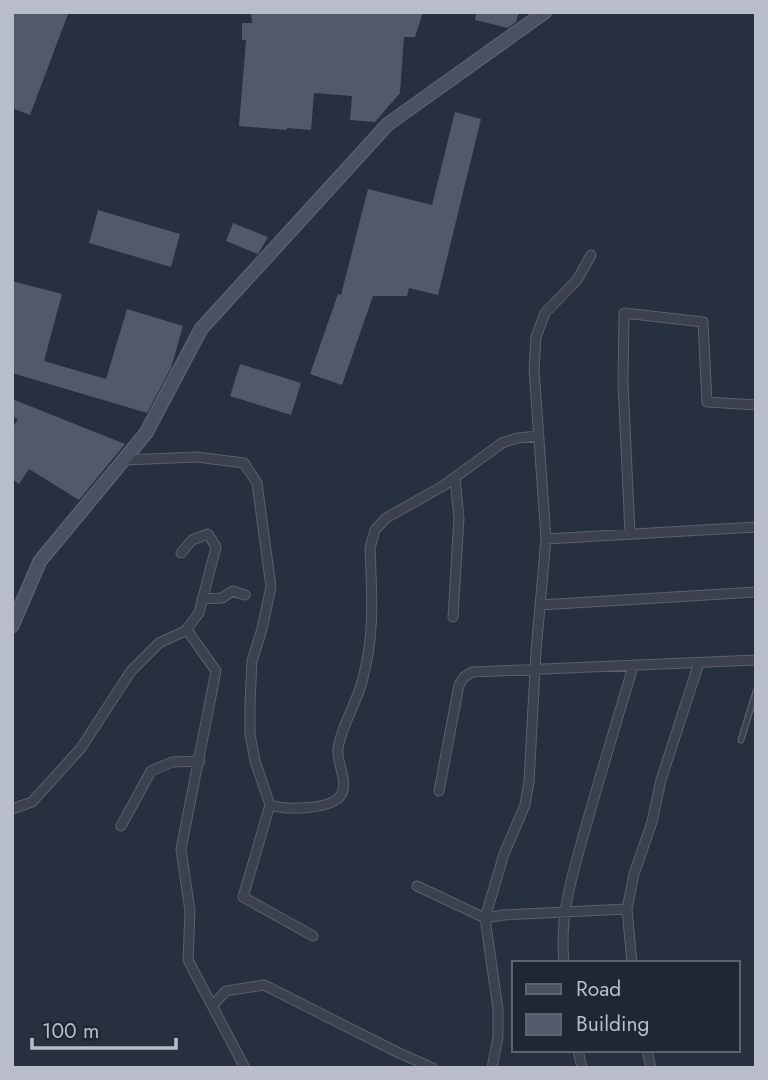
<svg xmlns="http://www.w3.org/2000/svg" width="768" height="1080" font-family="Jost,sans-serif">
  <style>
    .building { fill: #515a69 }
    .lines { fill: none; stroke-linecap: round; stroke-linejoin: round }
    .lane-casing { stroke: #59606c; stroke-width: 7 }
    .street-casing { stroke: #59606c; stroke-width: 11 }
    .secondary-casing { stroke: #59606c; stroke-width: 15 }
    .lane { stroke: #3b424e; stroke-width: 4.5 }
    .street { stroke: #3b424e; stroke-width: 9 }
    .secondary { stroke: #4a5161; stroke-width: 12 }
  </style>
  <rect width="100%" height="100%" fill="#27303e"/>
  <path class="building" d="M12,12H63L68,14L30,115L12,108Z
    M251,12H423L415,37H404L400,93L375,122L350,120L352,96L314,93L311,130L287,128V130L239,126L246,40H242V23H252Z
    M476,12H519L516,22L508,28L475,20Z
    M455,112L481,119L438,295L409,288L407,296H373L342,385L310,374L338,294L341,295L368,189L432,205Z
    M98,210L180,234L171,267L89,243Z
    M233,223L268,237L258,254L226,241Z
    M12,281L62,294L44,361L106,379L127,309L183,326L171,368L147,413L12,373Z
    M240,364L301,383L291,415L230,396Z
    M12,399L125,444L79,500L29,469L19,484L12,479V429L18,419L12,416Z"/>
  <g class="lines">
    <defs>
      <path id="lane" d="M741,740L756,691"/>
      <path id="street" d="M124,460L197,457L244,463L257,483L271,587L262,629L252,661L250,702V734L255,761L270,805L243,897L313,936
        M630,533L623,383L624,313L703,322L707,402L756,405
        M546,539L756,527
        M181,553L192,540L208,534L216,547L199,613L186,630
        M202,599L222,598L233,591L245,595
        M540,605L756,592
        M453,617L459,518L455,478
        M439,791L459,685L464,677L472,672L756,660
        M270,805C285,810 332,810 341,795C349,781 336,763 338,748C342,725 356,704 362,682C375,635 372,596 370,548L375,530L386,518L443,486L502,443L517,438L539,436
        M12,809L32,802L81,748L131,671L159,643L187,630L216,671L181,849L190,911L188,960L245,1068
        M121,826L151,771L172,762L200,761
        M417,886L485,918L503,915L627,909
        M564,963C559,914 573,873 586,826C601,773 617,720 633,667
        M632,963L627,909L634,874L652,822L661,780L699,663
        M213,1005L226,991L264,985L399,1053L433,1068
        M578,1050L582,1068
        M647,1050L651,1068
        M492,1068L498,1037V1009L485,918L504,854L525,805L529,782L536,651L546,539L534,369L536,337L545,313L577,280L591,255"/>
      <path id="secondary" d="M12,626L40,561L146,433L201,329L388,124L545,12"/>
    </defs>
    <use href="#lane" class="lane-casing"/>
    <use href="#street" class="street-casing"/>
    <use href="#secondary" class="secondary-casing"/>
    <use href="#lane" class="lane"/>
    <use href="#street" class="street"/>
    <use href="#secondary" class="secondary"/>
  </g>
  <rect width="768" height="1080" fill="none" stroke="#b8bdc9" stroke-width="28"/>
  <rect x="512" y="961" width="228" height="91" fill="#202733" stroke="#5d636f" stroke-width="2"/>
  <rect x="526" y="984" width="35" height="10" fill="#4a5161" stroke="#5d636f" stroke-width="2"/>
  <text x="576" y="996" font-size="21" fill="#b8bdc9">Road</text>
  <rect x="526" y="1014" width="35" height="21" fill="#515a69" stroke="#5d636f" stroke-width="2"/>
  <text x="576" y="1031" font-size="21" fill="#b8bdc9">Building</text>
  <path d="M32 1038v10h144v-10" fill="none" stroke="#b8bdc9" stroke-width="3.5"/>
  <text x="42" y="1038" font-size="21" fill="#b8bdc9" stroke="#202733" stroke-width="5" paint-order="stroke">100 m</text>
</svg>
